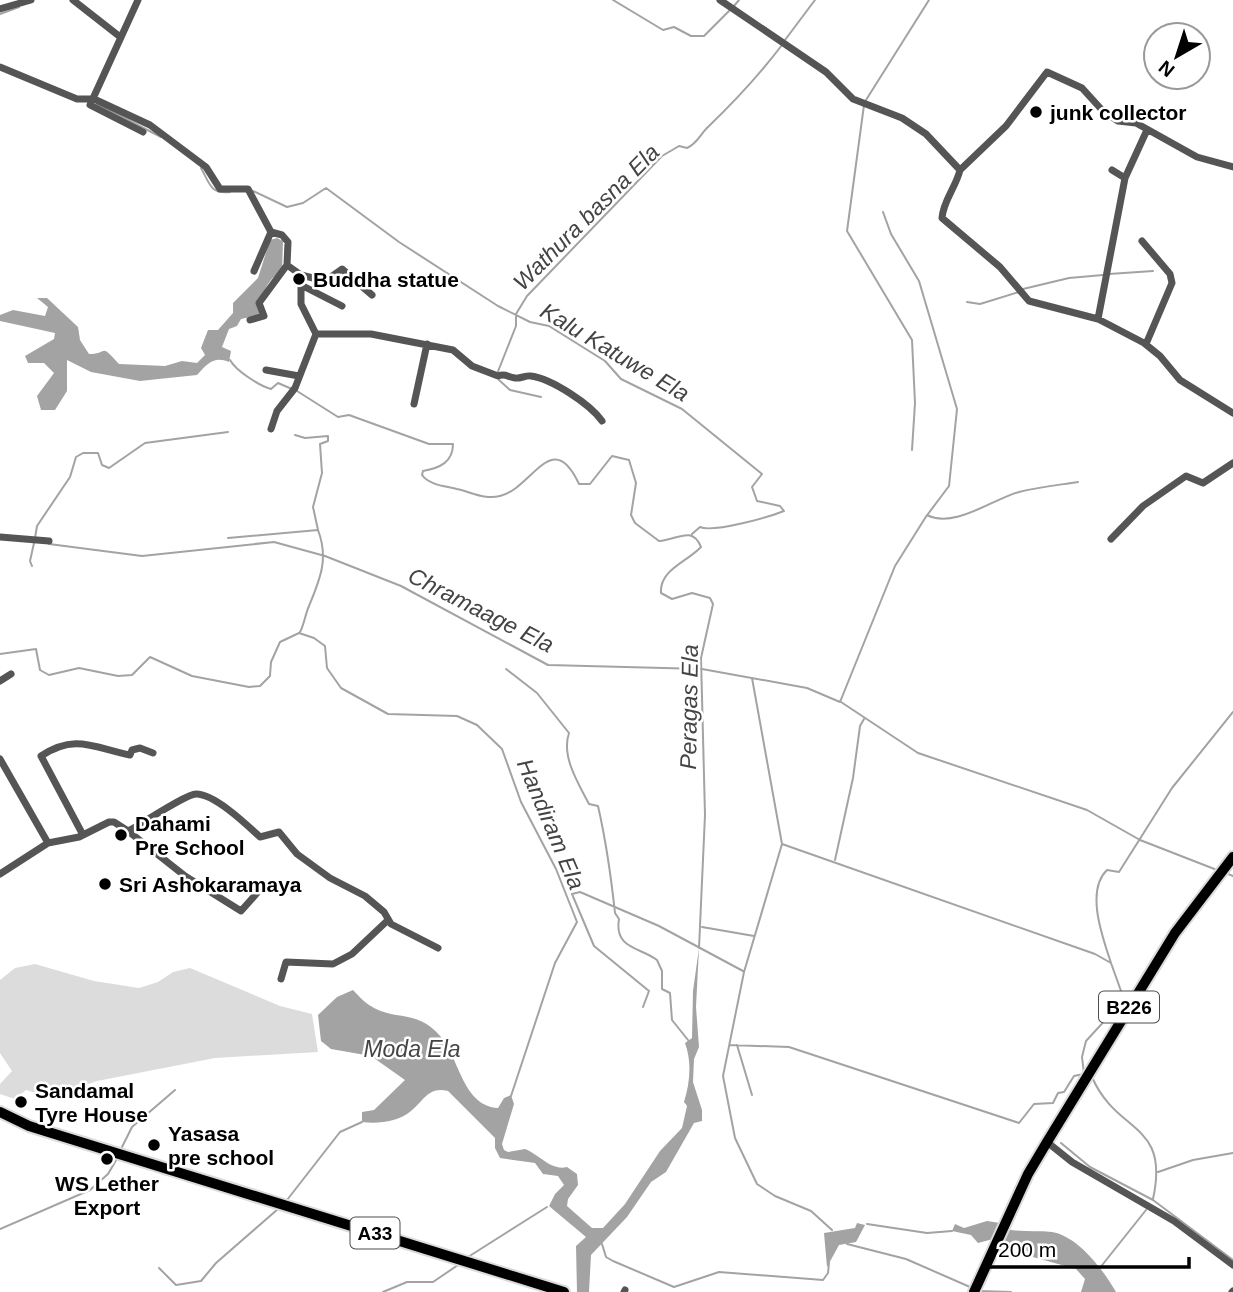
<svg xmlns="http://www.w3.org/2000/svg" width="1233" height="1292" font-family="Helvetica,sans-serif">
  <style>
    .green { fill: #dcdcdc }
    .water { fill: #a3a3a3 }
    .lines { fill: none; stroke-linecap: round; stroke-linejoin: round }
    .stream { stroke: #a3a3a3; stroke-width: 2 }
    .primary-casing { stroke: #dbdbdb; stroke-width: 14 }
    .trunk-casing { stroke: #dbdbdb; stroke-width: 14 }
    .minor { stroke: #555; stroke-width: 7 }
    .primary { stroke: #000; stroke-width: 10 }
    .trunk { stroke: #000; stroke-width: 10 }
    .poi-dot { fill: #000; stroke: #fff; stroke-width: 2.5 }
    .labels { text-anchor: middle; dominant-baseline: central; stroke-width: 5; stroke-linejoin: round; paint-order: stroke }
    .shield { fill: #fff; stroke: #4c4c4c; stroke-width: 2 }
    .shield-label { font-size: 19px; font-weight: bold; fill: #000 }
    .poi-label { font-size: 21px; font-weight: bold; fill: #000; stroke: #fff; text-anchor: start }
    .water-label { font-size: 23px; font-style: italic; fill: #444; stroke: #fff }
  </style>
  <rect width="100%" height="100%" fill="#fff"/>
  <path class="green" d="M35,964L94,981L139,988L158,982L173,972L190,968L280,1006L312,1014L318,1052L215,1058L97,1081L49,1097L26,1090L15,1099L0,1094V1084L12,1071L0,1053V980L15,968Z"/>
  <path class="water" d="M277,238L283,241L282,272C267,277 259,300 260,315L241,319L237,326L229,329L222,347L231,351L229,362C214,355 206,365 197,375L140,381L91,372L67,360V391L55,410H41L37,396L54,373L44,363H28L25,356L54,339L55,333L0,321V315L13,310L45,316L48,307L37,298H47L78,327L80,340L89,354C109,354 99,342 119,364L165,366L182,361L197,363L205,355L201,348L208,330H218L233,313V303L258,278L270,240Z
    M699,948L696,1007L699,1047L694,1059L693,1082L702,1110V1121L694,1123L666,1172L651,1182L627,1217L591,1255L589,1292H577L576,1246L586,1237L549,1206L555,1194L564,1185L558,1176L543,1174L535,1163L500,1158L495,1148V1138L448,1091C428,1086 424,1101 411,1111C398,1122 378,1124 362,1122V1112L374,1110L405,1080L371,1056L331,1049L321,1041L318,1015L337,997L353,990C358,995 363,1001 369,1005C394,1022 417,1008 441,1037C460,1060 463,1106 498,1108L504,1098L511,1095L514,1104L502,1144L504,1150L508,1152L525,1149C540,1155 551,1171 567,1167L577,1174L578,1185L568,1199L567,1206L592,1228H603L625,1204L660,1151L682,1128L687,1106L684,1102C690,1083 692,1062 685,1043L692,1038L693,991Z
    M987,1221L1000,1223L998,1227C1016,1233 1034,1230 1052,1232C1078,1236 1104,1271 1116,1292H1081L1085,1279L1076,1269L1033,1257L1024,1248L993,1239L978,1243L971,1235L952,1231L955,1224L964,1228Z
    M857,1223L865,1225L856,1242L839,1245L827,1267L824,1233L855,1228Z"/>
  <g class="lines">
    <path class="stream" d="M613,0L663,30L674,27L691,36H704L729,11
      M733,7L739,0
      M0,14L19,7
      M785,40L815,0
      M866,100L929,0
      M97,104L161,137
      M864,105L847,231L912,340L915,403L912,450
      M201,168C210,184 210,194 230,192
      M253,191L287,207L303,203L326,188L399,242L498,306L530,322L549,326L605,361L621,379L682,409L762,474L752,487L757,501L780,506L784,511C769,517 713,533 700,527L692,534
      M883,212L891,234L919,281L957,409L949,486L928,514
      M1109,274L1153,271
      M1023,289L1069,278L1103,275
      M967,302L980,304L1019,292
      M230,360C236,371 260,386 271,389L278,383L292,389
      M497,374L516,326V314L527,296L662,156L679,146L687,148C698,143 700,134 709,126C736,100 760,74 782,45
      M499,380L510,390L541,397
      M297,391L338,417L349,415L429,444H453C453,462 440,468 423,471L422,475C429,485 445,486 457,489C471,492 485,500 500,496C533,488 552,426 579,484H590L612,456L629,460L636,483L631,515L635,523L659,541C677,540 692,525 701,547C687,562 659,570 661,593L672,599L692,593L710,598L713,604L701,658L705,815L699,948
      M295,435L305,438L328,436V441L320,444L322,473L313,507L318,530
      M35,538L37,526L70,477L76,457L83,453H98L102,465L109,468L145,443L228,432
      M228,538L318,530C329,559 320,579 309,606C305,615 304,625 300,632
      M49,544L142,556L274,542L325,556L401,586L548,665L702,669L807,688L840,702L895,566L927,515C954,529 993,499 1019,492C1038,487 1059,485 1078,482
      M32,566L30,561L34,543
      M0,654L36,649L40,670L49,675L79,668L118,676L132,675L150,657L192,676L249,687L260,686L270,676L271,662L280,642L299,633L314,638L325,646L327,668L341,688L388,714L457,716L477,725L502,749L521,802L556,869L577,922L555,963L511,1096
      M506,669L537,693L569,733C561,756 578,783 589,804L598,806C606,841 611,876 615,913L619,919C614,949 640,947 657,960L662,971V989L670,993L672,1020L688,1040
      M752,678L782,844L744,972L723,1076L735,1138L757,1184L775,1196L811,1211L832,1230
      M841,702L918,753L1087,810L1140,840L1217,870
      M835,860L853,778L860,726L864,719
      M1226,873L1233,876
      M702,927L754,936
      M1111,963C1103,938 1085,891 1107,870L1119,872L1172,788L1233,712
      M643,1007L649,991L594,946L572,894L580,892L659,926L743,971
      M730,1045L789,1047L1019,1123L1034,1104L1053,1103L1058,1093L1064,1092L1074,1076L1084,1074L1082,1057L1086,1041L1120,1004L1121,991L1111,963L1095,954L782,844
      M737,1045L752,1095
      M1092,1077C1117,1135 1170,1121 1153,1199
      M1061,1143L1090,1167L1153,1200L1233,1260
      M121,1149L132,1127L175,1090
      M1158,1172L1193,1160L1233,1153
      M287,1200L340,1132L362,1122
      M867,1224L927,1233L952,1231
      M0,1229L90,1190L108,1174L118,1157
      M602,1244L606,1257L613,1261L674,1287L719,1272L823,1280L828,1273L829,1263
      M847,1244L906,1259L970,1287
      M468,1257L547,1207
      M159,1268L176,1285L201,1281L216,1263L278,1209
      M1099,1269L1146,1210
      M980,1291L1011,1292
      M383,1292L407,1282H433L458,1265"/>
    <defs>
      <path id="primary" d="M974,1292L1028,1174L1047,1142L1175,933L1233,857"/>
      <path id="trunk" d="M0,1112L29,1126L564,1292"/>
    </defs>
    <use href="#primary" class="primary-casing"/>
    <use href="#trunk" class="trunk-casing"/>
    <path class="minor" d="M73,0L119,36
      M138,0L90,105L143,132
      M720,0L826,72L853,99L902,118L926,134L960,170C956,187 943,201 942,218L1000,267L1029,301L1098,319L1144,343L1160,356L1180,380L1233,413
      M0,9L31,0
      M0,67L77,99H94L150,125L206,167L220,189H248L271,232L282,235L288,242L287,265L301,275V304L316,334H371L453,350L472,366L498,376C506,373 507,377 515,378C520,379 526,375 531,376C552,379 590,404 602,421
      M960,170L1006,126L1047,72L1082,88L1102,110L1118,121L1136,123L1197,157L1233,167
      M1112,170L1125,178
      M1142,241L1170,274L1172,283L1146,344
      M254,271L271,232
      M301,275L325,281L342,269L372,295
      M301,285L342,306
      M1098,319L1125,178L1147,130
      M250,320L264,316L259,303L287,265
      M266,370L299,376
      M414,404L427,344
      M271,429L277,411L295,388L316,334
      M0,537L49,541
      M1111,539L1143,506L1186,476L1203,483L1233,463
      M0,681L11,674
      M0,759L48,843
      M128,831L185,876L241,911L257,893
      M83,835L41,756C75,734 92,747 130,755L132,750L140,748L153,753
      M0,874L48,843L79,837L109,822H114L128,831C140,825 186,794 196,794C215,794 247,825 260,837L279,832L297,854L330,878L365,896L384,912L391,924L438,948
      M281,979L286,962L333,964L352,954L387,921
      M1047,1142L1072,1162L1174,1221L1233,1265
      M624,1292L625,1290
      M1232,1292L1233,1291"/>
    <use href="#primary" class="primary"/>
    <use href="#trunk" class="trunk"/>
  </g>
  <g class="poi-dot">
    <circle cx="1036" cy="112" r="7"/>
    <circle cx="299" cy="279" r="7"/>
    <circle cx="121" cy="835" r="7"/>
    <circle cx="105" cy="884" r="7"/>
    <circle cx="21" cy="1102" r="7"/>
    <circle cx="154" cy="1145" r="7"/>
    <circle cx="107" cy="1159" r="7"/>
  </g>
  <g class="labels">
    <g class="shield">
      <rect x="1099" y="991.5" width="60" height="31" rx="5"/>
      <rect x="350.5" y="1217.5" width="49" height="31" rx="5"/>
    </g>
    <g class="shield-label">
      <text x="1129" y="1007">B226</text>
      <text x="375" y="1233">A33</text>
    </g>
    <g class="poi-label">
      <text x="1050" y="112">junk collector</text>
      <text x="313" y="279">Buddha statue</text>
      <text x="135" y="823">Dahami<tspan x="135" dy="24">Pre School</tspan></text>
      <text x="119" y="884">Sri Ashokaramaya</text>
      <text x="35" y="1090">Sandamal<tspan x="35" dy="24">Tyre House</tspan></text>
      <text x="168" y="1133">Yasasa<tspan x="168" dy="24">pre school</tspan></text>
      <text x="107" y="1183" text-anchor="middle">WS Lether<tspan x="107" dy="24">Export</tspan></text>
    </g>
    <g class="water-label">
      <text transform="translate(586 217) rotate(-45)">Wathura basna Ela</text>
      <text transform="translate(615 352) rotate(31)">Kalu Katuwe Ela</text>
      <text transform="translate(481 610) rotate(27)">Chramaage Ela</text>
      <text transform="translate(689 707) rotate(-89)">Peragas Ela</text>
      <text transform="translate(551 824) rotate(67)">Handiram Ela</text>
      <text x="412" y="1049">Moda Ela</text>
    </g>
  </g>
  <g transform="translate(1177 56) rotate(219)"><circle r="33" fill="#ffffff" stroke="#999999" stroke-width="2"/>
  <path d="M0-5L12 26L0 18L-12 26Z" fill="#000000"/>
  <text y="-10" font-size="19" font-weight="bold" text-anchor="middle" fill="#000000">N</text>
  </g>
  <path d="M988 1257v10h201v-10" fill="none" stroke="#000000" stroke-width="3.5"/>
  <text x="998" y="1257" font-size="21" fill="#000000" stroke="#ffffff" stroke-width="5" paint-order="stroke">200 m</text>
</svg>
